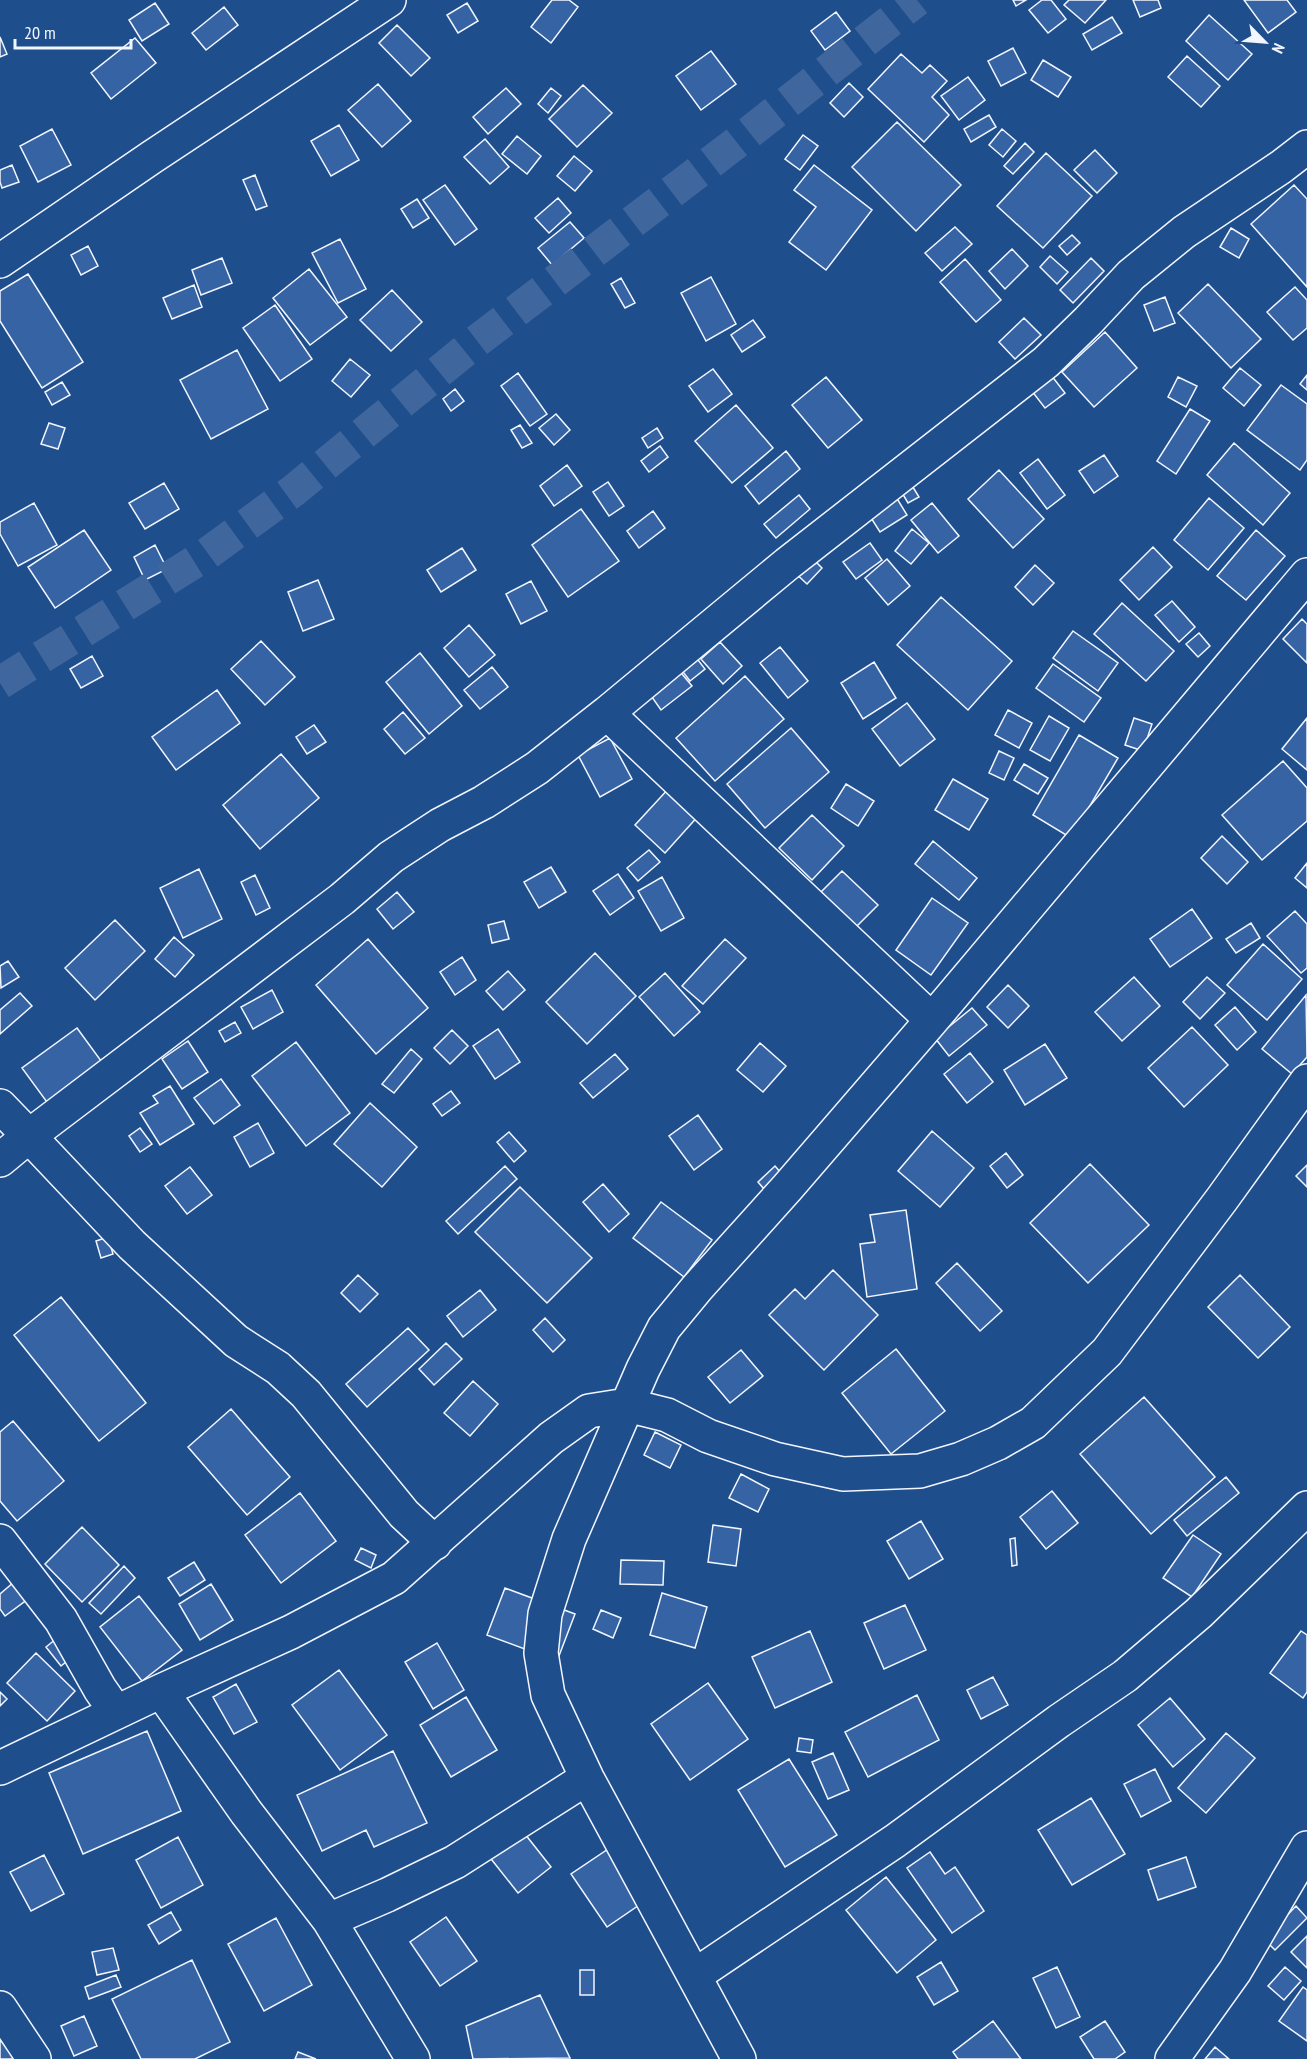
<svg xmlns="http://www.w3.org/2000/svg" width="1307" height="2059" font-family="'PT Sans Narrow',sans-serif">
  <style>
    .building { fill: #3563a3; stroke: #f2f6ff; stroke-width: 1.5 }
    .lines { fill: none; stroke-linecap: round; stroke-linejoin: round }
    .minor-tunnel { stroke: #3f679d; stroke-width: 33; stroke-dasharray: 33 16; stroke-linecap: butt }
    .minor-casing { stroke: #f2f6ff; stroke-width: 36 }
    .minor { stroke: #1f4e8c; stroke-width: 33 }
  </style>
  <rect width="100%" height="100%" fill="#1f4e8c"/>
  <path class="building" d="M552,0H569L578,7L551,43L531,27Z
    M1013,0H1026L1016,6Z
    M1042,0H1051L1066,19L1048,33L1029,10Z
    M1069,0H1106L1085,23L1064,5Z
    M1133,0H1158L1161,8L1140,17Z
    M1244,0H1287L1296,12L1268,33Z
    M155,3L169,24L142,41L129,20Z
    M467,3L478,21L458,33L447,15Z
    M224,7L238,25L206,50L192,33Z
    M836,12L850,31L825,50L811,31Z
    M1209,15L1252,54L1228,80L1186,41Z
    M1112,17L1122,33L1092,50L1083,34Z
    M397,25L430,58L411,76L379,43Z
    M0,37L7,54L0,57Z
    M135,38L156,63L111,99L91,73Z
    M1013,48L1026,73L1001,86L988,61Z
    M711,51L736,84L701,110L676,76Z
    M901,54L922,73L930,65L947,81L932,97L949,115L924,142L868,89Z
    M1187,56L1220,86L1201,107L1168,77Z
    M1043,60L1071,77L1058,97L1031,80Z
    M968,77L985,100L959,120L941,96Z
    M849,83L863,97L844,117L830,103Z
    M378,84L411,121L382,147L348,110Z
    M583,85L612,113L577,147L549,119Z
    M506,88L521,104L488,134L473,117Z
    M551,88L561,96L548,113L538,104Z
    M989,115L996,127L971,142L964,129Z
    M897,122L961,185L916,231L852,167Z
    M339,125L359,160L331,176L311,141Z
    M52,129L71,165L38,182L20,146Z
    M1002,129L1016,141L1003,157L989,145Z
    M803,135L818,146L800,170L785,159Z
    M517,136L541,156L527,174L502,154Z
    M485,139L509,167L490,184L464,157Z
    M1025,143L1034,152L1013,174L1004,166Z
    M1095,150L1117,173L1097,193L1074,170Z
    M1046,153L1092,196L1043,248L997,206Z
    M574,156L592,171L575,191L557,176Z
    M12,165L19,182L2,188L0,182V170Z
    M814,165L872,210L826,270L789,242L816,207L794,190Z
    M255,175L267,206L256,210L243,180Z
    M445,185L477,229L455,245L423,200Z
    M1294,185L1307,199V287L1251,224Z
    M558,198L571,213L549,233L535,218Z
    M417,199L429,218L413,228L401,209Z
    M570,222L584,238L552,265L538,248Z
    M955,227L972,244L942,271L925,253Z
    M1231,228L1249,239L1239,258L1220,247Z
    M1072,235L1080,243L1067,255L1059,246Z
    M340,239L366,289L338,303L312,253Z
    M88,246L98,266L81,275L71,255Z
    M1012,249L1028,266L1005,289L989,271Z
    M1050,256L1068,272L1057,284L1040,267Z
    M222,258L232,283L201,295L192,270Z
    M1091,258L1104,271L1073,303L1060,290Z
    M965,259L1001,300L976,322L940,282Z
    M309,269L347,317L310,345L273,298Z
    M28,274L83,362L42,388L0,321V291Z
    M711,277L736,324L706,341L681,293Z
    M621,278L635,303L625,308L611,284Z
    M1208,284L1261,339L1231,368L1178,313Z
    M194,285L202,307L172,319L163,298Z
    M1295,287L1307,300V328L1293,340L1267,312Z
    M392,290L422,322L391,351L360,320Z
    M1165,297L1175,323L1154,331L1144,305Z
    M275,305L312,359L280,381L243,328Z
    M1024,318L1041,335L1015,359L999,342Z
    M753,320L765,337L742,352L731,335Z
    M1105,332L1137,368L1094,407L1062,372Z
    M237,350L268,409L211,439L180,380Z
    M350,359L370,375L351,397L332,381Z
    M1240,368L1261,385L1244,406L1223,388Z
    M713,369L732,394L708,412L689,386Z
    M518,373L547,414L530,426L501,386Z
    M1051,375L1065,393L1045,408L1031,390Z
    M1307,375V390L1300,384Z
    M826,377L862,420L828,448L792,405Z
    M1178,377L1197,386L1186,407L1168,397Z
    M62,382L70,395L52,405L45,392Z
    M1281,385L1307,404V460L1300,470L1247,430Z
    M455,389L464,401L451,411L443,399Z
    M736,405L773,448L732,483L695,441Z
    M1190,409L1210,421L1176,474L1157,461Z
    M556,414L570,430L554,445L539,428Z
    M49,423L65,428L58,449L41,444Z
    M520,425L532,443L522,448L511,430Z
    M657,428L663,438L648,448L642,438Z
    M1234,443L1290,493L1263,525L1207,475Z
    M660,446L668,457L649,472L641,461Z
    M786,451L800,469L759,504L745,486Z
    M1104,455L1118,476L1094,493L1079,471Z
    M1038,459L1065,495L1047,509L1020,473Z
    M567,465L582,486L554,506L540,486Z
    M999,470L1044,519L1013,548L968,499Z
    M908,479L919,497L908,503L898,486Z
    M608,482L624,506L609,516L593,492Z
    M164,483L179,509L145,529L129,503Z
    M893,492L907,515L880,532L866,510Z
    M799,495L810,509L776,538L764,524Z
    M1209,498L1244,528L1208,570L1174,540Z
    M34,503L57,545L18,566L0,534V522Z
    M932,503L959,536L938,553L911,520Z
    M581,509L619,561L568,597L532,545Z
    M653,511L665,528L639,548L627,531Z
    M912,529L929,543L911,564L895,551Z
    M84,530L111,570L55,608L28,567Z
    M1256,530L1285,556L1246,600L1217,576Z
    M870,543L882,560L856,579L843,562Z
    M155,545L167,569L145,580L134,557Z
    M1153,547L1172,567L1139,600L1120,580Z
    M462,548L476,570L441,592L427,570Z
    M808,554L822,568L807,584L792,570Z
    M887,559L910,586L888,605L865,578Z
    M1035,565L1054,583L1033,605L1015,587Z
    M318,580L334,619L303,631L288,592Z
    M531,581L547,611L521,624L506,594Z
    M941,597L1012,661L968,710L897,645Z
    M1172,601L1195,627L1179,642L1155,615Z
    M1122,603L1174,651L1146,681L1094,634Z
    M1302,619L1307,624V663L1283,639Z
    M469,625L495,655L469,677L444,648Z
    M1073,631L1118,663L1098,691L1053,658Z
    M1199,633L1210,646L1198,657L1186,644Z
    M261,641L295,677L265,705L231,669Z
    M720,642L742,666L723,684L701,659Z
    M780,647L808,681L788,698L760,663Z
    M420,653L462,706L429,734L386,682Z
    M92,656L103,676L81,688L70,669Z
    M695,656L705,669L690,681L680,668Z
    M874,662L896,698L863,719L841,683Z
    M1053,664L1101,698L1084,722L1036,688Z
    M492,667L508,687L480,709L464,690Z
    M677,668L692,686L661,710L647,690Z
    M745,676L784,719L715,781L676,738Z
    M217,690L240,723L176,770L152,737Z
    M907,703L935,739L900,766L872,729Z
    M1008,710L1032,723L1019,748L995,735Z
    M403,712L425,738L405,754L384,729Z
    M1049,716L1069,728L1050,761L1030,750Z
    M1134,718L1152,724L1143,751L1125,745Z
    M1307,718V770L1282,749Z
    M314,725L326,742L307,754L296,737Z
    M791,728L829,772L765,828L727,784Z
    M1079,735L1118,758L1071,838L1033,815Z
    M610,738L632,779L600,797L578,755Z
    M999,751L1014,758L1004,780L989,773Z
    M281,754L319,798L260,849L223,805Z
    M1283,761L1307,788V821L1262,860L1222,815Z
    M1024,764L1048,778L1038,794L1014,780Z
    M953,779L988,799L969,830L935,810Z
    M846,784L874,801L858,826L831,808Z
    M670,787L700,814L665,853L635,825Z
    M812,815L844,846L812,880L779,848Z
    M1222,836L1248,862L1227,884L1201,858Z
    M933,841L977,878L959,900L915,864Z
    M649,850L660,862L638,881L627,868Z
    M1307,863V888L1295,878Z
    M551,867L566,892L539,908L524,882Z
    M199,869L222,919L183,938L160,888Z
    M842,871L878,905L856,927L821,892Z
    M618,874L634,898L610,915L593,891Z
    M255,875L270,908L256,915L241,882Z
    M662,877L684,918L661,931L638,891Z
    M397,892L414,912L393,929L377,909Z
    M932,898L968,923L931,975L896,950Z
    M1192,909L1212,938L1170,967L1150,939Z
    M1295,911L1307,924V968L1301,973L1267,936Z
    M115,920L145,951L95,1000L65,968Z
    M504,921L509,939L492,943L488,925Z
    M1251,923L1260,938L1236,953L1226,939Z
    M174,937L194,955L175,977L155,959Z
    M368,939L428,1008L376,1054L316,985Z
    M725,939L746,958L703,1004L682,986Z
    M1263,944L1302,979L1267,1020L1227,985Z
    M595,953L636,996L587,1044L546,1002Z
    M462,957L476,980L455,995L440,972Z
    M8,961L19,977L1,988L0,966Z
    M508,971L525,990L503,1010L486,991Z
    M665,973L700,1012L674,1036L639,997Z
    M1134,977L1160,1006L1122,1041L1095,1012Z
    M1207,977L1225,993L1200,1019L1183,1002Z
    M1008,985L1029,1006L1008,1028L987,1007Z
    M272,990L283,1012L253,1029L241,1007Z
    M20,993L32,1006L0,1034V1010Z
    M1306,995L1307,1057L1292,1074L1262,1049Z
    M1235,1007L1256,1032L1237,1050L1215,1025Z
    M972,1008L987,1025L949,1056L935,1038Z
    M235,1022L241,1033L225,1042L219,1031Z
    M1192,1027L1228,1065L1184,1107L1148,1068Z
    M77,1028L107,1069L52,1109L22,1068Z
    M498,1029L520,1062L495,1079L473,1046Z
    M452,1030L468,1046L450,1064L434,1048Z
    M188,1041L208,1072L182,1089L162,1059Z
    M296,1042L350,1113L306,1146L252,1076Z
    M760,1043L786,1066L763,1092L737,1070Z
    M1045,1044L1067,1078L1025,1105L1004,1070Z
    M411,1049L422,1059L394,1093L382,1084Z
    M970,1053L993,1082L967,1103L944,1074Z
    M615,1054L628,1069L593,1098L580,1083Z
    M221,1079L240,1105L214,1124L194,1098Z
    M170,1086L194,1124L160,1145L140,1113L158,1103L153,1096Z
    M451,1091L460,1103L442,1116L433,1104Z
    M370,1103L417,1147L382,1187L334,1144Z
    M698,1115L722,1149L694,1170L669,1136Z
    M258,1123L274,1153L250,1167L234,1137Z
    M140,1128L152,1144L140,1152L129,1136Z
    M932,1131L974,1168L940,1207L898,1171Z
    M509,1132L526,1151L514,1162L497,1142Z
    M1006,1153L1023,1175L1007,1188L990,1166Z
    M1090,1164L1149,1225L1088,1283L1030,1223Z
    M1307,1165V1187L1296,1176Z
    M505,1166L517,1179L458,1234L446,1221Z
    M775,1166L787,1180L770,1196L758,1182Z
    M190,1167L212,1195L187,1214L165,1186Z
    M603,1184L629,1214L609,1232L583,1202Z
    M520,1187L592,1258L547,1303L475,1232Z
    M661,1202L712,1240L684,1277L633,1238Z
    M906,1210L917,1289L867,1297L860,1244L875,1242L870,1215Z
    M108,1237L113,1254L101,1258L96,1241Z
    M957,1263L1002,1311L980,1331L936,1283Z
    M833,1270L878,1315L824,1370L769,1315L795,1289L805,1299Z
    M358,1275L378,1294L360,1312L341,1293Z
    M1240,1275L1290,1327L1258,1358L1208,1307Z
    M480,1290L496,1310L463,1337L447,1316Z
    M61,1297L146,1403L99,1441L14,1335Z
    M545,1318L565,1340L553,1352L533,1330Z
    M408,1328L429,1350L367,1407L346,1384Z
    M446,1343L462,1359L434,1385L419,1369Z
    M896,1349L945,1411L891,1454L842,1393Z
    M741,1350L763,1376L730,1403L708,1377Z
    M473,1381L498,1404L470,1436L444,1413Z
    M1144,1397L1215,1477L1151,1534L1080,1454Z
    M231,1409L290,1477L247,1515L188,1447Z
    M13,1421L64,1481L17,1521L0,1501V1432Z
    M655,1432L681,1445L670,1468L644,1455Z
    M741,1474L769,1489L758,1512L729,1498Z
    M1226,1477L1239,1493L1187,1536L1174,1520Z
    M1052,1491L1078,1523L1046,1549L1020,1517Z
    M300,1493L336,1541L281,1583L245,1535Z
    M921,1521L943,1559L909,1579L887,1541Z
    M713,1525L741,1529L736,1566L708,1562Z
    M82,1527L119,1565L82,1602L45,1564Z
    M1193,1535L1221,1554L1192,1597L1163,1578Z
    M1015,1538L1017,1565L1012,1566L1010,1539Z
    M361,1548L376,1555L371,1568L355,1560Z
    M621,1560L664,1561L663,1585L620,1584Z
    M194,1562L205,1580L180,1596L168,1578Z
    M124,1566L135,1578L101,1614L89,1603Z
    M14,1582L28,1599L5,1616L0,1609V1594Z
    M211,1584L233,1620L200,1640L179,1604Z
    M505,1588L575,1614L557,1661L487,1635Z
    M662,1593L707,1607L695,1648L650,1635Z
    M139,1596L182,1650L142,1681L100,1627Z
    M905,1605L926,1650L884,1669L864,1623Z
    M601,1610L621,1618L613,1638L593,1629Z
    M810,1631L832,1682L775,1708L752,1657Z
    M1301,1631L1307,1635V1692L1303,1698L1270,1673Z
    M62,1634L77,1653L61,1666L46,1647Z
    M437,1643L464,1690L433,1709L405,1662Z
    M36,1653L75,1691L47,1721L7,1683Z
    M339,1670L387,1735L340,1770L292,1705Z
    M993,1677L1008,1705L981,1719L967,1690Z
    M708,1683L748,1739L690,1780L651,1724Z
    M236,1684L257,1722L234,1734L213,1697Z
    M0,1692L7,1699L0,1706Z
    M917,1695L939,1740L868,1777L845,1732Z
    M466,1697L497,1750L451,1777L420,1725Z
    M1170,1698L1205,1739L1173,1767L1138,1725Z
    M147,1731L181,1811L83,1854L49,1773Z
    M1226,1733L1255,1758L1206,1813L1178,1788Z
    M799,1738L813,1740L811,1753L797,1751Z
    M393,1751L427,1823L374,1847L366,1830L322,1851L297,1795Z
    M833,1753L849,1790L828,1799L812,1762Z
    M789,1759L837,1835L785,1867L738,1790Z
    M1155,1769L1171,1801L1141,1817L1124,1784Z
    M1091,1798L1125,1854L1072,1885L1038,1830Z
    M521,1829L551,1867L518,1893L488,1855Z
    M178,1837L203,1885L161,1908L136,1860Z
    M626,1837L661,1890L607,1927L571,1874Z
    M930,1852L945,1874L955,1867L984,1911L952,1933L907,1868Z
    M44,1855L64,1894L31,1911L10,1872Z
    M1186,1857L1196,1887L1158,1900L1148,1870Z
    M886,1877L936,1940L897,1973L846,1910Z
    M1296,1906L1307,1918L1275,1950L1264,1939Z
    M171,1912L181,1930L159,1944L148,1925Z
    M446,1917L477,1961L440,1986L410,1942Z
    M276,1918L312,1985L264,2011L228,1944Z
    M1307,1936V1968L1291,1952Z
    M113,1948L119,1970L97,1975L92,1952Z
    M192,1960L230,2042L195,2059H141L112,1999Z
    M941,1962L958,1991L934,2005L917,1977Z
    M1057,1967L1080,2017L1056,2028L1033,1978Z
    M1285,1967L1301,1981L1284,2000L1268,1986Z
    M580,1970H594V1995H580Z
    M116,1975L121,1987L89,1999L85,1987Z
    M1303,1987L1307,1990V2041L1279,2021Z
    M540,1995L570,2058L473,2059L466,2026Z
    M84,2016L97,2046L74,2056L61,2026Z
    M993,2021L1021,2059H958L953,2052Z
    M1105,2021L1125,2052L1115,2059H1094L1080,2037Z
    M0,2040L18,2059H0Z
    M1215,2047L1229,2059H1205Z
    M298,2052L316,2059H295Z"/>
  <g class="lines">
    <path class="minor-tunnel" d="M0,683L204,556L293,491L473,344L736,143L917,0"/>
    <defs>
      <path id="minor" d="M0,261L152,157L389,0
        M607,713L932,1020
        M0,1106L29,1136L342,899L391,857L440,825L484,802L537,768L607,713L787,564L1046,362L1088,321L1131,275L1184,232L1281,167L1307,147
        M0,1160L29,1136L132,1245L236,1341L278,1368L306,1394L404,1514L435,1543
        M0,1541L61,1620L100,1689L116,1712
        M161,1691L246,1812L329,1920L413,2059
        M0,1768L161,1691L291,1632L394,1578L551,1438L589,1411L627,1405L667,1415L708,1436L775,1459L843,1474L920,1471L961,1459L998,1443L1033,1423L1107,1352L1222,1199L1307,1081
        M329,1920L387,1895L455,1862L587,1778
        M694,1976L895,1841L1059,1721L1125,1676L1199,1613L1307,1508
        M0,2008L34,2059
        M739,2059L587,1778L548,1695L541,1653L545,1614L569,1539L643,1369L664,1328L697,1288L787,1188L932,1020L1307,575
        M1172,2059L1235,1971L1307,1848"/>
    </defs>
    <use href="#minor" class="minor-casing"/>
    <use href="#minor" class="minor"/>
  </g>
  <g transform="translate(1265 42) rotate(115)" stroke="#1f4e8c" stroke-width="4.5" paint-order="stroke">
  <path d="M0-4.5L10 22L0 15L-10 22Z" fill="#f2f6ff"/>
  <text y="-9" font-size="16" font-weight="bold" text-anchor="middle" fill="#f2f6ff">N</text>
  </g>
  <path d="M15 39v9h116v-9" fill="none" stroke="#f2f6ff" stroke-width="3"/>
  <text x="24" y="39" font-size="18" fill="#f2f6ff" stroke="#1f4e8c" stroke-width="4.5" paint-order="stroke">20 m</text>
</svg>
